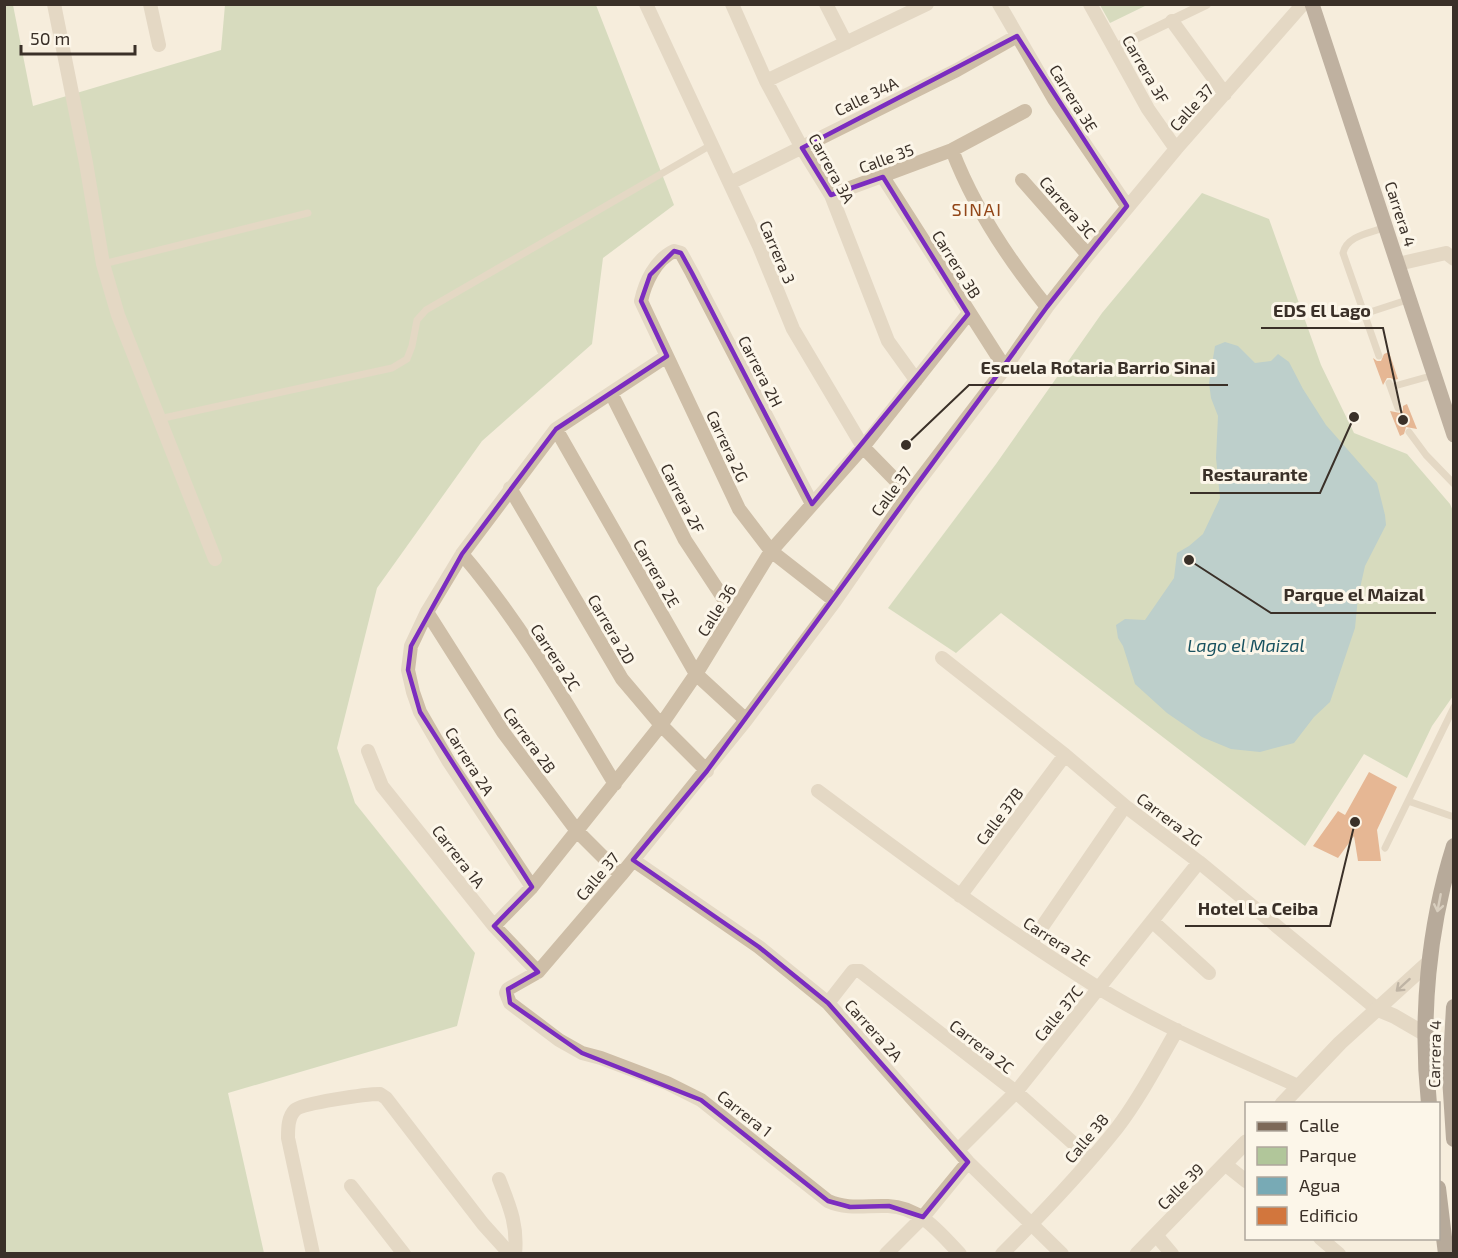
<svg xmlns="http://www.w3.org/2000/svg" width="1458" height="1258" font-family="'Exo 2',sans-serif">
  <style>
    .green { fill: #b1c69a }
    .water { fill: #78aab5 }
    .building { fill: #d2763d }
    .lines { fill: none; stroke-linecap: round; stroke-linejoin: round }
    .service { stroke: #cebea7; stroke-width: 7 }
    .pedestrian { stroke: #cebea7; stroke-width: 10 }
    .minor { stroke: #cebea7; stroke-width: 14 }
    .tertiary { stroke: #cebea7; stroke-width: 15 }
    .primary { stroke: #7d6958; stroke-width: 15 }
    .trunk { stroke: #6c5a4b; stroke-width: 16 }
    .oneway { stroke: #b4a89a }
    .oneway2 { stroke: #7d7061 }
    .marked { fill: none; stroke: #7b2cbf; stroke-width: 4.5; stroke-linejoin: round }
    .labels { text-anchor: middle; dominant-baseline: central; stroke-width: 6; stroke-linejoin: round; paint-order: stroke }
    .street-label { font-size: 16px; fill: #3a3028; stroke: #fcf6e9 }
    .neighbourhood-label { font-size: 18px; letter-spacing: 1.5px; fill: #924618; stroke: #fcf6e9 }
    .water-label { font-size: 18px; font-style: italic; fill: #195260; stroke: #fcf6e9 }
    .leader { fill: none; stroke: #3a3028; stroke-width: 2 }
    .callout-dot { fill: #3a3028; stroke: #fcf6e9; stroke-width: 2 }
    .callout-label { font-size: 18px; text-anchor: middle; font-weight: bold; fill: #3a3028; stroke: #fcf6e9; stroke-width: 6; stroke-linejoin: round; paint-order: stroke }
  </style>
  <rect width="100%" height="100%" fill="#f5eddc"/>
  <path class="green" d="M5,5H13L33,106L221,50L225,5H596L674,205L603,258L592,344L482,441L377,588L337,748L355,803L475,953L457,1026L228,1093L264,1253L5,1254Z
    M1100,5H1147L1110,23Z
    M1202,193L1269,219L1321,365L1354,433L1407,454L1450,504L1453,511V696L1432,726L1407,778L1364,754L1305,846L1001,613L956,653L888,608L996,464L1102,313Z"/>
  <path class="water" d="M1225,342L1238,346L1255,363L1271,361L1278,354L1289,362L1303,389L1326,425L1377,483L1385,515L1386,525L1365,566L1358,597L1355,628L1330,702L1314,717L1294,743L1260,752L1231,749L1202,737L1167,713L1135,684L1123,646L1118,638L1116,625L1125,619L1145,620L1174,578L1177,553L1189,546L1203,534L1220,498L1216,458L1218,416L1211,398L1209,383L1215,346Z"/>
  <path class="building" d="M1389,352L1398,379L1394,380L1391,378H1387L1383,385L1373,358L1377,361H1381L1384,354Z
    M1407,404L1417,429L1406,427L1404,434L1400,436L1390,411L1400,413L1403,410V406Z
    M1369,772L1397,787L1377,830L1381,861H1358L1354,836L1338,858L1313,846L1338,811L1345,815Z"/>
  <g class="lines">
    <path class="service" d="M103,264L308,213
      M1364,314L1410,299
      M1379,356L1343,253C1347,235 1371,233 1386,227
      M1389,383L1398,408
      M1391,387L1434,375
      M159,419L392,368L407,359L412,346L417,320L426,310L711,145
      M1409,432L1426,455L1454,484
      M1408,801L1454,817
      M1385,848L1454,707"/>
    <path class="pedestrian" d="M1115,48L1206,4"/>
    <path class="minor" d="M54,4L86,163L103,264L118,315L215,559
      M150,4L159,45
      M646,4L759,246L793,329L863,447L909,494
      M732,4L766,81L802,148L831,195L888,341L916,380
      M826,4L846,43
      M999,4L1054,99L1127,206
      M1090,4L1148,109L1176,149
      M1172,21L1225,94
      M766,81L927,4
      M952,150C974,208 1008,259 1047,307
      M883,177L1005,368
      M1022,180L1088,255
      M730,183L957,70L1017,36
      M831,195L952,150L1025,111
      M1398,264L1446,253L1454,259
      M611,393L685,540L733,613
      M556,429L696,674L746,720
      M510,488L622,679L661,725L707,771
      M812,504L692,273L681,253L674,251C655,260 645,283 641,301L739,509L771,551L835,601
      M462,554C522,624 568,706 615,784
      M427,612L503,732L577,831L621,875
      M942,658L1065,755L1125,806L1199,862L1377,1009
      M368,751L382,786L494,926L538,972
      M818,791C909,859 1001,927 1097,987C1160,1026 1230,1055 1298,1086
      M633,860L759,947L828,1003L968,1162L1062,1254
      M532,887L449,762L420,712L413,692L408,670L411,646L427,612L462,554L556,429L667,356
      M960,896L1065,755
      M1152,921L1209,973
      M494,926L532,887L661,725L696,674L771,551L863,447L968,314
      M1031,943L1125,806
      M828,1003L853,971H860L1016,1092L1091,1159
      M958,1150L1016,1092L1199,862
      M1226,1165L1246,1181
      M499,1179C509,1205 518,1224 515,1254
      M351,1186L404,1254
      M1156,1235L1172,1254
      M1320,1238L1339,1254
      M313,1254L288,1138C288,1128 288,1117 295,1110C302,1103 367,1094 380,1094L386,1098L483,1224L510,1254
      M886,1254L923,1217L968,1162
      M960,1254C940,1233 920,1207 888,1206C867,1205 848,1210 828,1201L701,1100L667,1083L601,1058L582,1053L559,1040L510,1003L506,993L508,989L538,972L621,875L746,720L835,601L909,494L1005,368L1047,307L1088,255L1176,149L1303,4
      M1002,1254C1042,1214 1082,1172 1117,1128C1140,1098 1158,1063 1177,1030"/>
    <path class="tertiary" d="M1377,1009L1394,1016L1425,1034
      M1282,1104L1340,1043L1429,962
      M1137,1254L1246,1142"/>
    <path class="primary" d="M1312,4L1454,435"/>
    <path class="trunk" d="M1454,1007L1450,1077L1454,1139
      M1429,1104C1420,1018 1428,928 1454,846
      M1438,1188L1446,1254"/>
  </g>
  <defs><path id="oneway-shaft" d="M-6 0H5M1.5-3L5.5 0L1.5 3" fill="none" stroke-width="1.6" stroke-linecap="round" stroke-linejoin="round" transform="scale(1.5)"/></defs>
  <use class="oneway" href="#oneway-shaft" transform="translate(1439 903) rotate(101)"/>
  <use class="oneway2" href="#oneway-shaft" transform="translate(1403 985) rotate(138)"/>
  <path d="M0 0H1458V1258H0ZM1017,36L1127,206L1047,307L707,771L633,860L759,947L828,1003L968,1162L923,1217L889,1206L850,1207L828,1201L701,1100L582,1053L510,1003L508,989L538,972L494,926L532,887L420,712L408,670L411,646L462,554L556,429L667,356L641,301L650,275L674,251L681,253L692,273L812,504L968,314L883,177L831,195L802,148Z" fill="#f5eddc" fill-opacity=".55" fill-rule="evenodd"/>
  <path class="marked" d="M1017,36L1127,206L1047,307L707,771L633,860L759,947L828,1003L968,1162L923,1217L889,1206L850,1207L828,1201L701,1100L582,1053L510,1003L508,989L538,972L494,926L532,887L420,712L408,670L411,646L462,554L556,429L667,356L641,301L650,275L674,251L681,253L692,273L812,504L968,314L883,177L831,195L802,148Z"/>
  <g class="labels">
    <g class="street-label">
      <text transform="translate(1146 69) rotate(60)">Carrera 3F</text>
      <text transform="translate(866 96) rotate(-26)">Calle 34A</text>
      <text transform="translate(1074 98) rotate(58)">Carrera 3E</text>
      <text transform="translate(1191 107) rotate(-48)">Calle 37</text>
      <text transform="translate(886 158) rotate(-20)">Calle 35</text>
      <text transform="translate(832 168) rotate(61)">Carrera 3A</text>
      <text transform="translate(1068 207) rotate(49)">Carrera 3C</text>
      <text transform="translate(1401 214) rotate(72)">Carrera 4</text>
      <text transform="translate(778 252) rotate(67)">Carrera 3</text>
      <text transform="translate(957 264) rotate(58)">Carrera 3B</text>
      <text transform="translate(761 371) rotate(63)">Carrera 2H</text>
      <text transform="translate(728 446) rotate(65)">Carrera 2G</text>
      <text transform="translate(891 491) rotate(-54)">Calle 37</text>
      <text transform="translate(683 498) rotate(63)">Carrera 2F</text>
      <text transform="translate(657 573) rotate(60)">Carrera 2E</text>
      <text transform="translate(716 610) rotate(-58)">Calle 36</text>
      <text transform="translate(612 629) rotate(60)">Carrera 2D</text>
      <text transform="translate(556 657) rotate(57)">Carrera 2C</text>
      <text transform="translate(530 740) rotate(54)">Carrera 2B</text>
      <text transform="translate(470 761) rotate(58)">Carrera 2A</text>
      <text transform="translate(999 816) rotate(-53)">Calle 37B</text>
      <text transform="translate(1170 819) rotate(37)">Carrera 2G</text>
      <text transform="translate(459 856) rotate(52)">Carrera 1A</text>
      <text transform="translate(597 876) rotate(-50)">Calle 37</text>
      <text transform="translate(1057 941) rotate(33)">Carrera 2E</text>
      <text transform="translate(1058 1013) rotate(-51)">Calle 37C</text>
      <text transform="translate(874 1030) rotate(48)">Carrera 2A</text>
      <text transform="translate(982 1046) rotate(38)">Carrera 2C</text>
      <text transform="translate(1434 1054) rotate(-89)">Carrera 4</text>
      <text transform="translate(745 1113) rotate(38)">Carrera 1</text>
      <text transform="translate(1086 1138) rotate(-50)">Calle 38</text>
      <text transform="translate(1180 1186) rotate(-45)">Calle 39</text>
    </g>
    <g class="neighbourhood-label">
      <text x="977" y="209">SINAI</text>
    </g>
    <g class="water-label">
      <text x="1246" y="645">Lago el Maizal</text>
    </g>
  </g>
  <path class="leader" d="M1403 420L1383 328H1261M906 445L969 385H1228M1354 417L1320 493H1190M1189 560L1271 613H1436M1355 822L1330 926H1185"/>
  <g class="callout-dot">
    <circle cx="1403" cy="420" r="6"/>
    <circle cx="906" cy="445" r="6"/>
    <circle cx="1354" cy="417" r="6"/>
    <circle cx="1189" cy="560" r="6"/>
    <circle cx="1355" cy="822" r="6"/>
  </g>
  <g class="callout-label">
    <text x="1322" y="317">EDS El Lago</text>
    <text x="1098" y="374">Escuela Rotaria Barrio Sinai</text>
    <text x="1255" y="481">Restaurante</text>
    <text x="1354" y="601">Parque el Maizal</text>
    <text x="1258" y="915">Hotel La Ceiba</text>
  </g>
  <rect width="1458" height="1258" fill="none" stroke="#3a3028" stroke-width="12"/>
  <rect x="1245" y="1102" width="195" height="138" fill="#fcf6e9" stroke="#aea79c" stroke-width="1.5"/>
  <rect x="1257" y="1122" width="30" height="9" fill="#7d6958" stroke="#aea79c" stroke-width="1.5"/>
  <text x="1299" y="1132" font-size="18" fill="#3a3028">Calle</text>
  <rect x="1257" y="1147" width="30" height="18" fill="#b1c69a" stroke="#aea79c" stroke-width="1.5"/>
  <text x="1299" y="1162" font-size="18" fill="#3a3028">Parque</text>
  <rect x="1257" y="1177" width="30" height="18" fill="#78aab5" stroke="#aea79c" stroke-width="1.5"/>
  <text x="1299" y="1192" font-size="18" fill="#3a3028">Agua</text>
  <rect x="1257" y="1207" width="30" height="18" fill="#d2763d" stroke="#aea79c" stroke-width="1.5"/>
  <text x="1299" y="1222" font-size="18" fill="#3a3028">Edificio</text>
  <path d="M21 45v9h114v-9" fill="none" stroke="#3a3028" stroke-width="3"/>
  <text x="30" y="45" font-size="18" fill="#3a3028" stroke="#fcf6e9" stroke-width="4.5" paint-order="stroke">50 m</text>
</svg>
